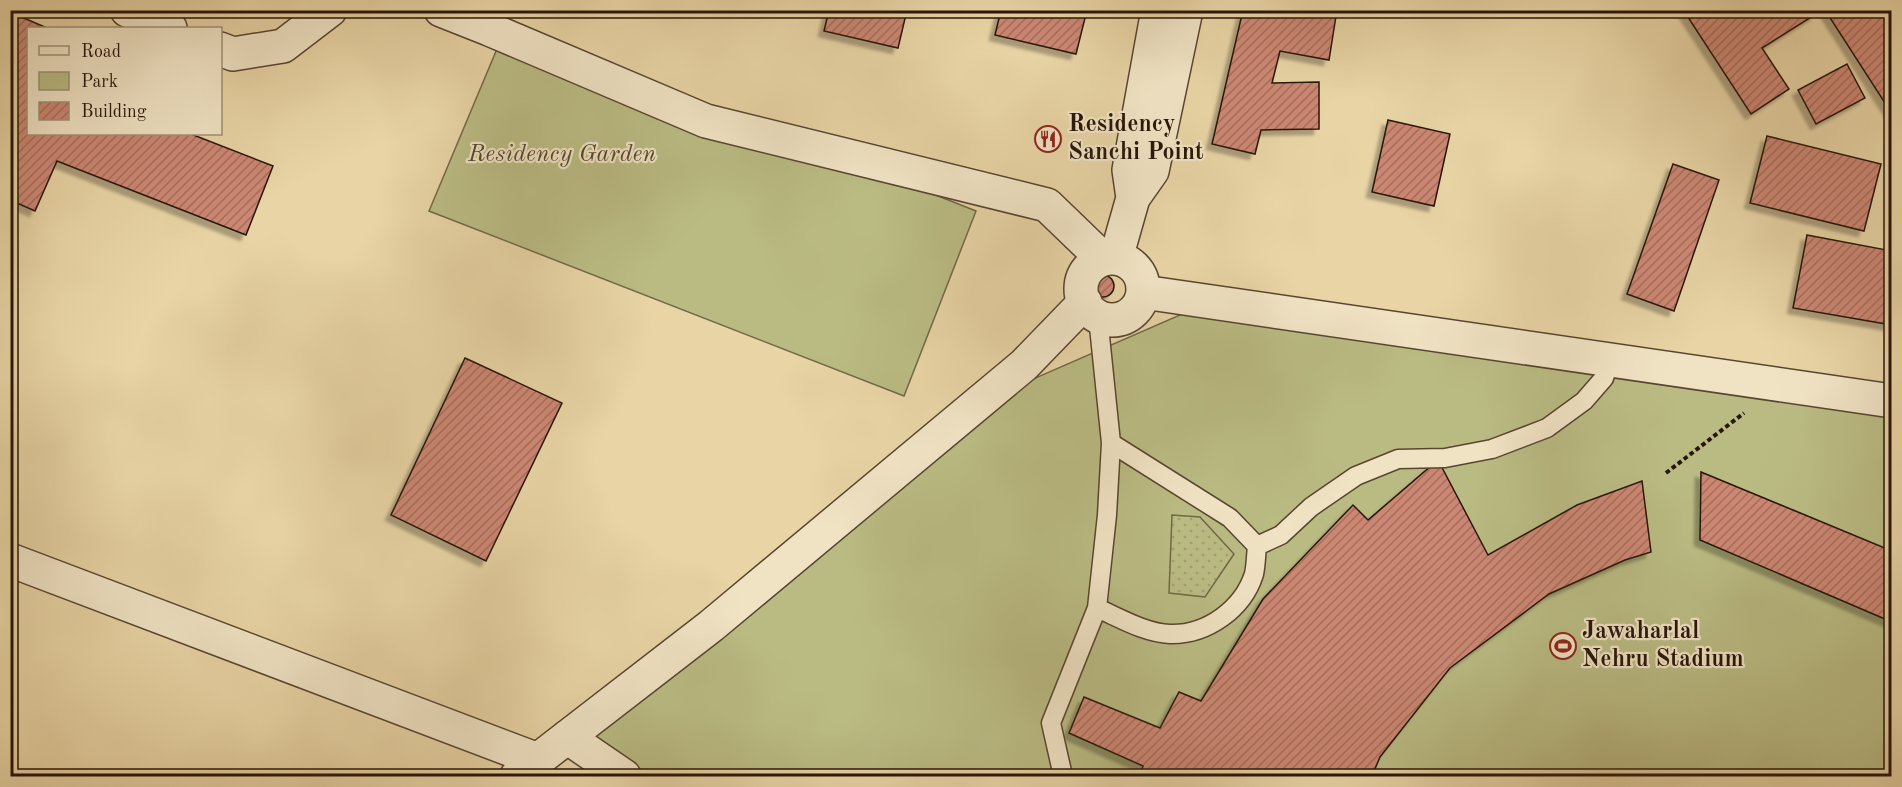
<svg xmlns="http://www.w3.org/2000/svg" width="1902" height="787" font-family="'Old Standard TT',serif">
  <style>
    .park { fill: #babb83; stroke: #716846; stroke-width: 1.5 }
    .garden { fill: url(#garden-dots); stroke: #716846; stroke-width: 1.5 }
    .building { fill: url(#building-hatch); stroke: #281509; stroke-width: 1.5; filter: url(#shadow) }
    .lines { fill: none; stroke-linecap: round; stroke-linejoin: round }
    .service-casing { stroke: #584530; stroke-width: 21 }
    .minor-casing { stroke: #584530; stroke-width: 36 }
    .tertiary-casing { stroke: #584530; stroke-width: 36 }
    .path { stroke: #281509; stroke-width: 4; stroke-dasharray: 4.5 3; stroke-linecap: butt }
    .service { stroke: #f0e3c4; stroke-width: 18 }
    .minor { stroke: #f0e3c4; stroke-width: 33 }
    .tertiary { stroke: #f0e3c4; stroke-width: 33 }
    .labels { text-anchor: middle; dominant-baseline: central; stroke-width: 4.5; stroke-linejoin: round; paint-order: stroke }
    .poi-label { font-size: 24px; font-weight: bold; fill: #281509; stroke: #f0e3c4; text-anchor: start }
    .park-label { font-size: 24px; font-style: italic; fill: #54472e; stroke: #f0e3c4 }
  </style>
  <defs>
    <pattern id="garden-dots" width="8" height="8" patternUnits="userSpaceOnUse" patternTransform="scale(1.5)"><rect width="8" height="8" fill="#babb83"/><path d="M2 2h.1M6 6h.1" fill="none" stroke="#a0a070" stroke-width="1.8" stroke-linecap="round"/></pattern>
    <pattern id="building-hatch" width="6" height="6" patternUnits="userSpaceOnUse" patternTransform="scale(1.5)"><rect width="6" height="6" fill="#cc8773"/><path d="M-1 1l2-2M0 6l6-6M5 7l2-2" fill="none" stroke="#a66d5d"/></pattern>
    <filter id="shadow"><feDropShadow dx="-5.5" dy="5.5" stdDeviation="1.5" flood-color="#0004"/></filter>
  </defs>
  <rect width="100%" height="100%" fill="#e8d4a5"/>
  <filter id="stains"><feTurbulence type="fractalNoise" baseFrequency=".00333" numOctaves="4"/><feColorMatrix values="0 0 0 0 .2 0 0 0 0 .09 0 0 0 0 .02 0 0 0 .5 -.17"/></filter>
  <radialGradient id="worn" r=".72"><stop offset=".6" stop-color="#630" stop-opacity="0"/><stop offset="1" stop-color="#630" stop-opacity=".3"/></radialGradient>
  <path class="park" d="M507,25L976,211L904,396L429,211Z
    M1212,301L1891,401V776H624L567,737L1001,393Z"/>
  <path class="garden" d="M1172,515L1200,517L1234,554L1205,597L1169,593Z"/>
  <path class="building" d="M829,10H907L898,48L824,31Z
    M1001,10H1087L1076,54L995,35Z
    M1243,10H1303L1336,16L1329,60L1280,51L1272,83L1319,82V129L1261,130L1255,154L1212,144Z
    M1685,10H1813L1816,14L1762,48L1789,89L1751,114L1684,11Z
    M1825,10H1892V114Z
    M17,15L47,28H28V134H191L273,166L246,235L57,161L35,211L10,200V29Z
    M1847,64L1865,98L1816,124L1798,90Z
    M1388,120L1450,134L1434,206L1372,192Z
    M1767,136L1881,164L1864,231L1750,203Z
    M1673,164L1719,180L1674,311L1627,294Z
    M1807,235L1892,251V325L1793,308Z
    M1092 286a11 11 0 1 1 22 0a11 11 0 1 1-22 0Z
    M465,358L562,403L486,561L391,515Z
    M1438,460L1488,555L1577,505L1642,481L1651,552L1625,560L1549,594L1450,668L1380,757L1372,776H1140L1143,766L1069,733L1084,697L1160,728L1179,692L1201,701L1263,599L1353,505L1368,520Z
    M1701,472L1892,551V622L1700,540Z"/>
  <g class="lines">
    <defs>
      <path id="service" d="M1257,546L1281,535L1311,507L1356,476L1398,459L1445,458L1492,449L1547,428L1584,401L1604,378L1611,359
        M1097,608C1120,618 1145,633 1170,634C1207,635 1243,609 1254,574C1256,565 1256,555 1257,546L1230,518L1111,443
        M1063,776L1051,723L1097,608L1107,515L1111,443L1098,317"/>
      <path id="minor" d="M127,10L170,28
        M441,10L489,29L706,121L1047,205L1103,259
        M220,49L233,54L283,46L330,10
        M10,560L538,760"/>
      <path id="tertiary" d="M1133,198L1129,170L1158,10
        M1081 289a31 31 0 1 1 62 0a31 31 0 1 1-62 0Z
        M1116,258L1133,198L1152,171L1186,10
        M1143,292L1892,401
        M567,737L624,776
        M517,776L711,626L1024,365L1085,302"/>
    </defs>
    <use href="#service" class="service-casing"/>
    <use href="#minor" class="minor-casing"/>
    <use href="#tertiary" class="tertiary-casing"/>
    <path class="path" d="M1666,473L1744,413"/>
    <use href="#service" class="service"/>
    <use href="#minor" class="minor"/>
    <use href="#tertiary" class="tertiary"/>
  </g>
  <defs>
    <symbol id="restaurant-ring" viewBox="-11 -11 22 22"><circle r="9.5" fill="#f0e3c4" stroke="#8f2418" stroke-width="1.5"/><path d="M-5-6h1v4h1v-4h1v4h1v-4h1v5L-1.5 .5V6h-2V.5L-5-1ZM5-6V6H3V1.5H1.5Q1.5-4 5-6Z" fill="#8f2418"/></symbol>
    <symbol id="stadium-ring" viewBox="-11 -11 22 22"><circle r="9.5" fill="#f0e3c4" stroke="#8f2418" stroke-width="1.5"/><path d="M0-5a6.5 5 0 1 0 0 10a6.5 5 0 1 0 0-10ZM-3.5-1.8h7v3.6h-7Z" fill="#8f2418"/></symbol>
  </defs>
  <g fill-rule="evenodd">
    <use href="#restaurant-ring" x="1033" y="124" width="30" height="30"/>
    <use href="#stadium-ring" x="1548" y="631" width="30" height="30"/>
  </g>
  <g class="labels">
    <g class="poi-label">
      <text x="1068" y="125">Residency<tspan x="1068" dy="28">Sanchi Point</tspan></text>
      <text x="1582" y="632">Jawaharlal<tspan x="1582" dy="28">Nehru Stadium</tspan></text>
    </g>
    <g class="park-label">
      <text x="562" y="155">Residency Garden</text>
    </g>
  </g>
  <rect width="1902" height="787" fill="none" stroke="#e8d4a5" stroke-width="36"/>
  <rect x="12" y="12" width="1878" height="763" fill="none" stroke="#281509" stroke-width="3"/>
  <rect x="18" y="18" width="1866" height="751" fill="none" stroke="#281509" stroke-width="1.5"/>
  <rect x="27" y="27" width="195" height="108" fill="#f0e3c4" stroke="#a09179" stroke-width="1.5"/>
  <rect x="39" y="46" width="30" height="9" fill="#f0e3c4" stroke="#a09179" stroke-width="1.5"/>
  <text x="81" y="57" font-size="18" fill="#281509">Road</text>
  <rect x="39" y="72" width="30" height="18" fill="#babb83" stroke="#a09179" stroke-width="1.5"/>
  <text x="81" y="87" font-size="18" fill="#281509">Park</text>
  <rect x="39" y="102" width="30" height="18" fill="url(#building-hatch)" stroke="#a09179" stroke-width="1.5"/>
  <text x="81" y="117" font-size="18" fill="#281509">Building</text>
  <rect width="100%" height="100%" filter="url(#stains)"/>
  <rect width="100%" height="100%" fill="url(#worn)"/>
</svg>
